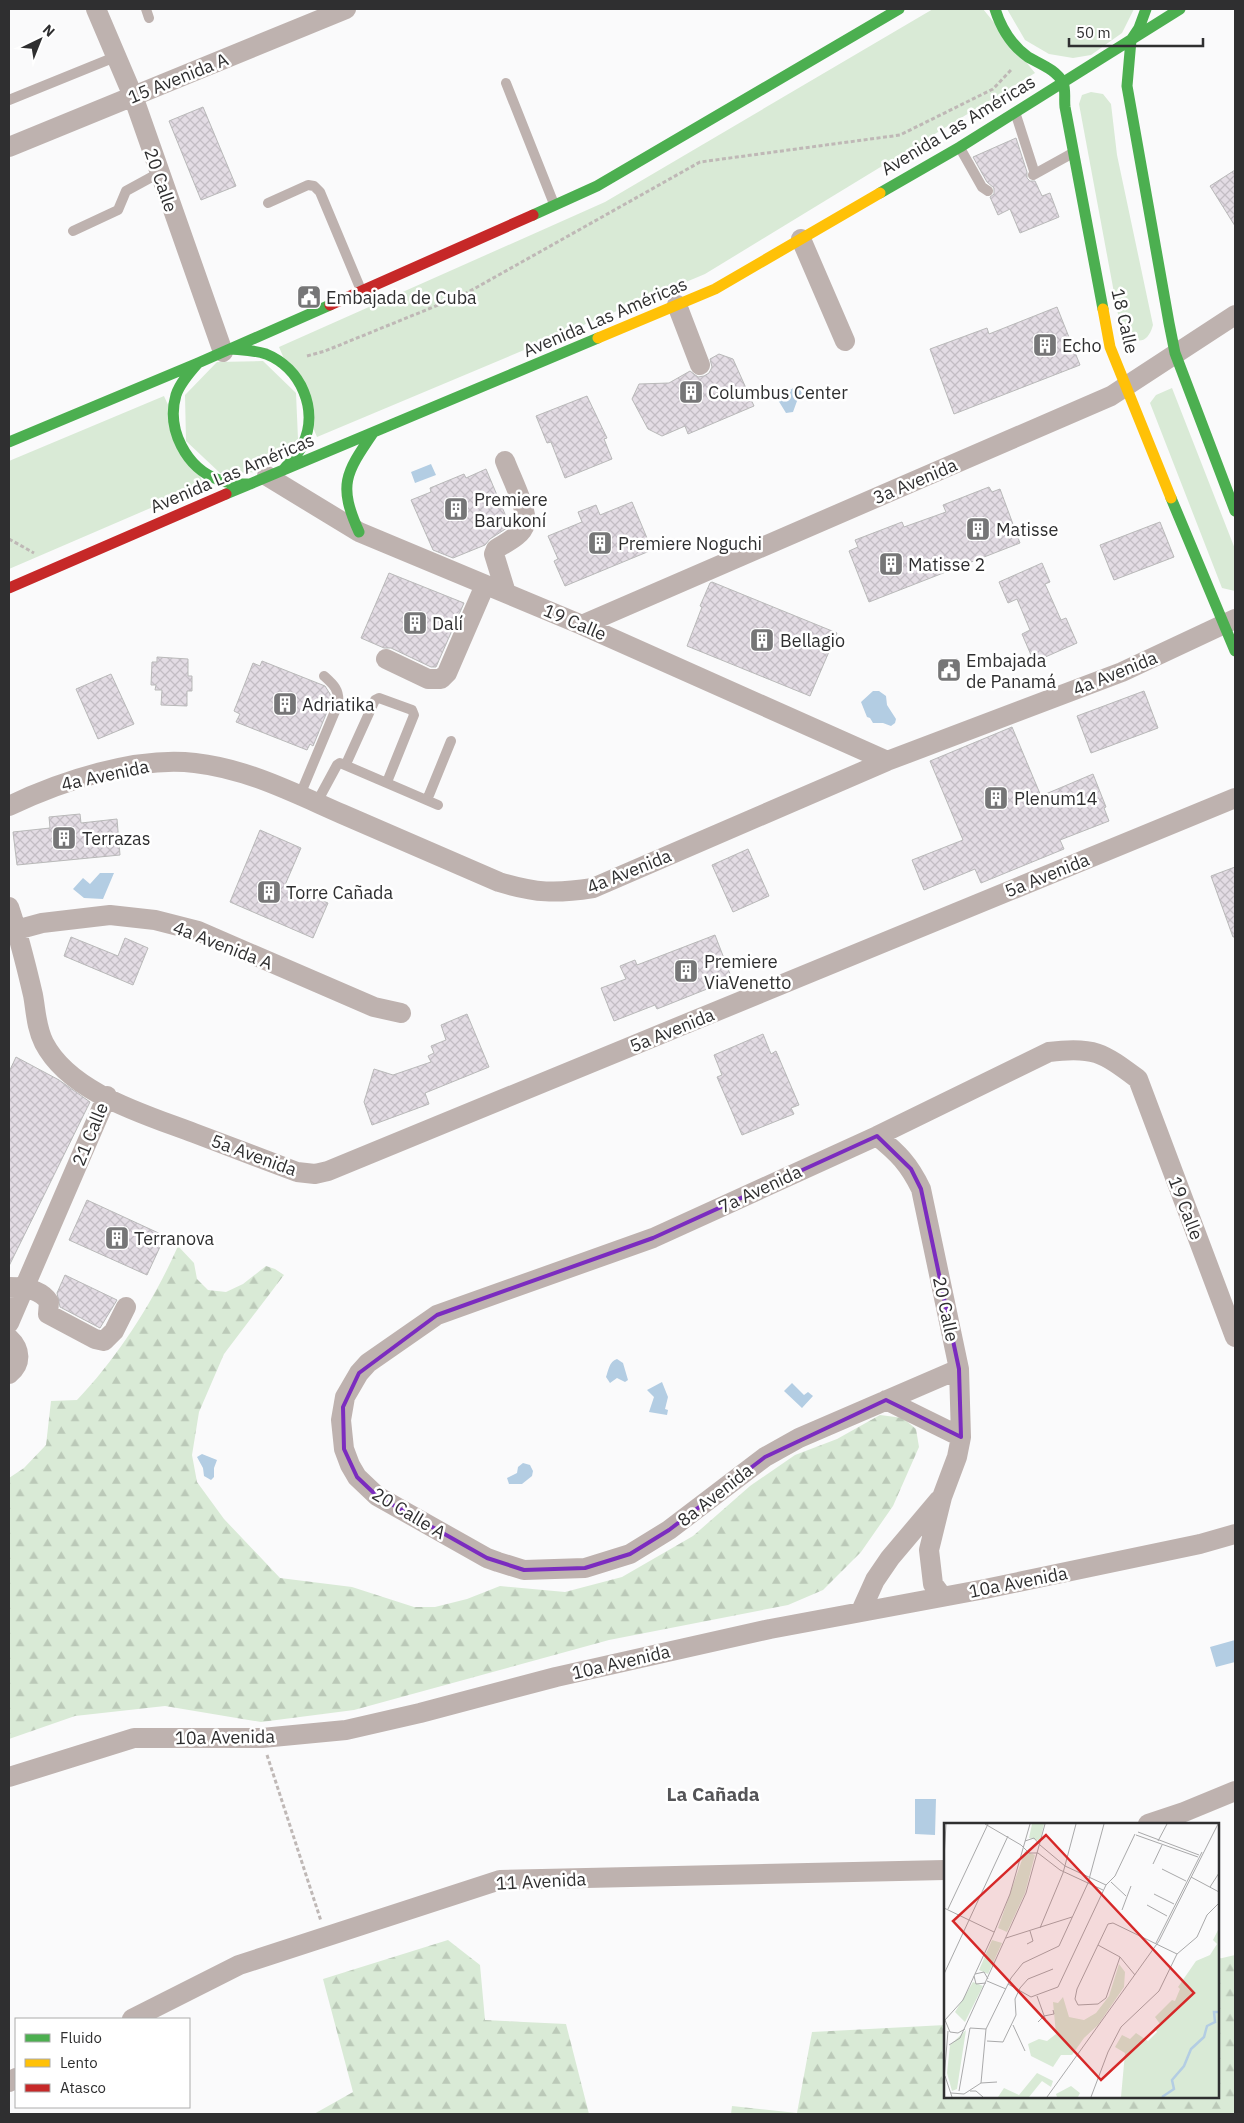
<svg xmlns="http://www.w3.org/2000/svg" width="1244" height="2123" font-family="'IBM Plex Sans',sans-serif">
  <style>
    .green { fill: #d9ead6 }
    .forest { fill: url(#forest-firs) }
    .water { fill: #b3cde3 }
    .building { fill: url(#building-cross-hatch); stroke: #b9b9b9 }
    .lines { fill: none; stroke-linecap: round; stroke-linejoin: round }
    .path { stroke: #bfb8b6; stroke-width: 3; stroke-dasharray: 4 2.5; stroke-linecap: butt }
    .lane { stroke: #beb2af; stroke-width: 10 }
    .street { stroke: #beb2af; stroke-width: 20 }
    .fast { stroke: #4caf50; stroke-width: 11 }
    .slow { stroke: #ffc107; stroke-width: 11 }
    .jam { stroke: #c62828; stroke-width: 11 }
    .marked { fill: none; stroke: #7b2cbf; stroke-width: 4; stroke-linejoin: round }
    .labels { text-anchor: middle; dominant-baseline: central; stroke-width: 5; stroke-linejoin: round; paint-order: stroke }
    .street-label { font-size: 18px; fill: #2f2f30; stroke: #fff }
    .poi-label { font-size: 18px; fill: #2f2f30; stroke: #fff; text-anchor: start }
    .neighbourhood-label { font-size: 19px; font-weight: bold; fill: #545457; stroke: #fff }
    .inset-river { fill: none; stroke: #b3cde3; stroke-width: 2.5 }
    .inset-road { fill: none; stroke: #a9a9aa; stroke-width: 1 }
    .view { fill: #d62828; fill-opacity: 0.15; stroke: #d62828; stroke-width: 2.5 }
    .inset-edge { fill: none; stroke: #2f2f30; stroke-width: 2.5 }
  </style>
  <defs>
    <pattern id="forest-firs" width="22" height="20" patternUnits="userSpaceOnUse" patternTransform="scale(1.25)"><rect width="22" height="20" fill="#d9ead6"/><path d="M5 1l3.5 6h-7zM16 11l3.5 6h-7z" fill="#bbc9b8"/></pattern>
    <pattern id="building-cross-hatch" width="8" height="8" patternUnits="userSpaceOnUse" patternTransform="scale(1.25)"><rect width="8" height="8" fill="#e3dce4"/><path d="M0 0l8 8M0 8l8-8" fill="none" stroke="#c3bdc4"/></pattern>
  </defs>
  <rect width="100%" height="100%" fill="#fafafb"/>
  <path class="green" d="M933,9H983L1035,73L705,274L317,437L279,347L605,202Z
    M1007,9H1134L1122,33L1091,55L1073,58L1049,54L1025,40Z
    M1091,92L1103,94L1111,104L1117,155L1153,325C1146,350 1130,341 1120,325L1079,104L1082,95Z
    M263,361L296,393L298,439L266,472L220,473L186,441L185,395L217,362Z
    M1172,388L1235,549V591L1222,588L1150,403L1156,395Z
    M164,396L204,485L9,569V461Z"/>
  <path class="forest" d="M178,1246L194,1263L197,1279L208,1290L226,1292L243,1284L266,1266L275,1269L284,1275L224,1354L199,1412L192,1455L197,1482L224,1519L280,1578L352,1587L414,1607H435L467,1599L500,1586L565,1592L622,1577L693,1536L750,1486L795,1455L837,1439L880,1415L903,1418L916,1429L919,1447L893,1506L861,1552L823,1590L788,1605L609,1640L354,1710L261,1722L165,1706L75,1716L9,1739V1478L24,1468L46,1445L51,1401L77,1400C118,1357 154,1301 178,1246Z
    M448,1940L480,1965L485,2020L566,2024L589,2114H314L353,2092L323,1979Z
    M1235,1955V2114H731L732,2106L797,2113L812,2032L945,2025V2097H1218V1959Z"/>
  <path class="water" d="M796,387L800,389L803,396L797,401L793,412L786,413L778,400V395Z
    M431,464L436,475L415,483L411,472Z
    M873,691H879L886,696L887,705L896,719L895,723L891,726L883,723H873L870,718L867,717L861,702Z
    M100,873H114L103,899L84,898L73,889L83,878L90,884Z
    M617,1359L623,1363L628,1380L625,1382L617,1378L610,1383L606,1377C608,1372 609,1361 617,1359Z
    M662,1382L668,1397L665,1409L668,1410L667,1415L649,1412L654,1397L647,1390Z
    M792,1383L804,1395L808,1392L813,1396L802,1408L784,1391Z
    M202,1454L217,1460L214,1468V1477L211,1480L204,1476L203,1468L197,1457Z
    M523,1463L530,1465L533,1471L532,1476L522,1484H509L507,1478L517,1473L518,1467Z
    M1235,1640V1662L1216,1667L1210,1647Z
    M915,1799H936L935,1835L915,1834Z"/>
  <path class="building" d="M203,107L236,186L201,200L169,121Z
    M1016,138L1027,172V178L1030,181H1035L1042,196L1050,193L1059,217L1020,233L1010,209L998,215L990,197L994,194V188L987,182L973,157Z
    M1235,170V226L1210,186Z
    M1057,307L1080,365L954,414L930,349L987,328L989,334Z
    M719,354L733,359L754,406L688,434L685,426L662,436L648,429L632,399L639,384L669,383L690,371L698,377L704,376L709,373L712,367L710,359Z
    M587,396L607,438L604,439L612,459L565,478L551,442L547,443L536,416Z
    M486,469L510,526L490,539L485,545L453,558L433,550L411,500L431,492L430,488L464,474L466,478Z
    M989,487L992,492L1000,489L1020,543L869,602L849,551L858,547L855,540L902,522L904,527L946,512L943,505Z
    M632,502L652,550L565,586L554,561L558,559L548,536L582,522L578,512L596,505L600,515Z
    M1160,522L1174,557L1114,580L1100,545Z
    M1042,563L1050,582L1045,584L1061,620L1066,618L1077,643L1034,662L1022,634L1030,630L1017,599L1008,603L999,582Z
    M389,573L464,603L436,667H431L391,648H384L361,638Z
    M712,582L837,633L810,696L687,646L702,607L700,606L710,583Z
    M157,657L188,659V676H192V691H187V706L161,705L162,690H155L156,685H151L152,662H157Z
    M262,661L325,686L330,694L331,702L313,746L310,744L307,750L236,722L240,714L234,711L253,663L260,666Z
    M111,674L134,724L98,739L76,689Z
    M1144,691L1158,728L1091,753L1077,716Z
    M1012,727L1041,796L1093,774L1106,807L1104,808L1109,821L1060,840L1064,849L981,883L975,869L924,890L912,860L963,840L930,761Z
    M80,814L81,823L117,819L120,855L17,865L13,832L50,828L49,817Z
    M260,830L301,848L285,885L328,903L313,938L230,902Z
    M748,849L769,896L733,912L712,865Z
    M1235,867V937H1233L1211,876Z
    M715,935L732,979L657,1009L655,1005L614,1021L601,988L626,979L620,966L635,960L637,965Z
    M71,937L118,956L125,938L148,948L133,985L64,956Z
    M467,1014L489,1067L425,1093L429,1104L372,1125L364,1102L374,1069L393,1075L431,1062L428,1056L434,1053L431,1046L446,1040L441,1025Z
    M763,1034L771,1054L776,1051L799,1105L791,1108L794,1114L742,1135L717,1077L722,1075L714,1055Z
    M16,1057L59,1080L90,1102L9,1266V1072Z
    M87,1200L165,1236L147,1275L69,1240Z
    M65,1275L117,1300L100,1328L60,1307L57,1293Z"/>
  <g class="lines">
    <path class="path" d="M307,356L325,351L463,295L700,162L900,135L993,89L1011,70
      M9,539L34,553
      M267,1755L321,1921"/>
    <path class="lane" d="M146,9L149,18
      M506,83L554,204
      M9,100L115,57
      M1016,115L1035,174
      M960,148L982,187L988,191
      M1033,175L1071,154
      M268,203L308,185L314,186L320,192L361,290
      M73,231L118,210L126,191L159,173
      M346,764L375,700L379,698L412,710L414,715L387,782
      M300,795L338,704C340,690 333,684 324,676
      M427,800L451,741
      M317,802L337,765L340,763L438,805"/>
    <path class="street" d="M96,9L133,96L223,352
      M9,147L346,9
      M801,239L845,341
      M677,305L700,365
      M505,461C510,475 529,512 525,524C522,536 505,543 496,549L494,554L506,593
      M267,476L359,532L582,625L887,761
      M582,625L1111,396L1235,315
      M386,659L428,679H441L447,673L485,585
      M9,806C61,781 137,756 195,763C248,769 294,793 342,814C394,836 446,859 499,882C536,893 555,894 593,888L887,761L1122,672L1235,619
      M9,907C19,936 26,965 33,995C36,1011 36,1027 44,1043C70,1093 144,1114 194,1133C228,1146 262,1159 297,1172L315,1174L328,1171L1235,798
      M9,932L42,923L110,915L155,920L198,931L374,1007L401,1013
      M877,1136C898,1153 909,1164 921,1189L959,1369L961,1437L957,1457L942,1497L929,1550L933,1584L942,1596
      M9,1287C22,1287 41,1289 49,1302L48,1314L95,1339L104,1341L114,1331L126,1307
      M9,1323L107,1096
      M9,1338C21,1349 22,1364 9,1374
      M959,1369L799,1438L765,1457L669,1530L630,1554L585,1568L524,1570L498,1562L487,1558L377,1496L357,1477L350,1465L344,1449L341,1420L345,1397L359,1373L368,1363L437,1315L653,1238L877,1136L1049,1052C1094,1046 1103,1053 1138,1079L1235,1337
      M886,1400L961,1437
      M861,1611L875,1580L890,1558L939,1500
      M9,1777L134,1738H262L346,1730L420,1713L556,1677L770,1629L985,1589L1200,1544L1235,1534
      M1148,1824L1184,1812L1235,1791
      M132,2019L239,1965L500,1880L945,1870
      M9,2082L16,2078"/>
    <path class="fast" d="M995,9C1001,28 1011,45 1028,57C1040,64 1057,70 1063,83C1066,90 1064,99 1065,107L1103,309
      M1146,9L1139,28L1131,40L1127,86L1169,323L1175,353L1235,511
      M880,193L960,147L1180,9
      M533,215L597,186L899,9
      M231,349C243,350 254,350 266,354C301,368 319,410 303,444C299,454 291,461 284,469
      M198,363C190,372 180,383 176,395C166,429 186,468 219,480C229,484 240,484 250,484
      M9,442L198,363L330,305
      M226,494L598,338
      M1171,498L1235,651
      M359,532C338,485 345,474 373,433"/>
    <path class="slow" d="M1103,309L1110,347L1171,498
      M598,338L715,289L880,193"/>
    <path class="jam" d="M330,305L533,215
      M9,588L226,494"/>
  </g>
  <path class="marked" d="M877,1136L911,1169L921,1189L959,1369L961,1437L886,1400L765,1457L669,1530L630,1554L585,1568L524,1570L487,1558L377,1496L357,1477L344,1449L343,1407L359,1373L437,1315L653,1238Z"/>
  <defs>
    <symbol id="civic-square" viewBox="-11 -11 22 22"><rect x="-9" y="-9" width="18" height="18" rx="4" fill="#767677" stroke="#fff"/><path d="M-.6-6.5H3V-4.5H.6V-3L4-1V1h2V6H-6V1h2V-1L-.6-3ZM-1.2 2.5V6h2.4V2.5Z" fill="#fff"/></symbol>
    <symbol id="building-square" viewBox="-11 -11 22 22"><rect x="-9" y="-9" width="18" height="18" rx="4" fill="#767677" stroke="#fff"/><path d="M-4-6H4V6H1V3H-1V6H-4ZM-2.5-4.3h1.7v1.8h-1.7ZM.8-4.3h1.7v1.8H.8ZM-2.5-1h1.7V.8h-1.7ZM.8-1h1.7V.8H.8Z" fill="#fff"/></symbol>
  </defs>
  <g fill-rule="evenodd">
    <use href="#civic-square" x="295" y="283" width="28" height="28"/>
    <use href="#building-square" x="1031" y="331" width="28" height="28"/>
    <use href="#building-square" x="677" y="378" width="28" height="28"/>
    <use href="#building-square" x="442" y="495" width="28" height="28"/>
    <use href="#building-square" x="964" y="515" width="28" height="28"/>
    <use href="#building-square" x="586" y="529" width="28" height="28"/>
    <use href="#building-square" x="877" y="550" width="28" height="28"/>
    <use href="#building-square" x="401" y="609" width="28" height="28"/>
    <use href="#building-square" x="748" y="626" width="28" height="28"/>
    <use href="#civic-square" x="935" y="656" width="28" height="28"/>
    <use href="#building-square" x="271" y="690" width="28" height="28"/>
    <use href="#building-square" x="982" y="784" width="28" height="28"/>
    <use href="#building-square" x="50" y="824" width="28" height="28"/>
    <use href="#building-square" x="255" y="878" width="28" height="28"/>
    <use href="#building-square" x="672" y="957" width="28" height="28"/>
    <use href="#building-square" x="103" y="1224" width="28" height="28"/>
  </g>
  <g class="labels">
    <g class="street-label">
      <text transform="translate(178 78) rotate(-22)">15 Avenida A</text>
      <text transform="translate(958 125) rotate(-31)">Avenida Las Américas</text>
      <text transform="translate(161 180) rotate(71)">20 Calle</text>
      <text transform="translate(605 317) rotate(-23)">Avenida Las Américas</text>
      <text transform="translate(1125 321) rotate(77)">18 Calle</text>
      <text transform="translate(232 473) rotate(-23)">Avenida Las Américas</text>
      <text transform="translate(915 481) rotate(-23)">3a Avenida</text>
      <text transform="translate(575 622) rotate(23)">19 Calle</text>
      <text transform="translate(1115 673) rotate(-22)">4a Avenida</text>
      <text transform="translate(105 775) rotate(-12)">4a Avenida</text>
      <text transform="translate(629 871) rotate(-22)">4a Avenida</text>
      <text transform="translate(1047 875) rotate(-22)">5a Avenida</text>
      <text transform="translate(223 945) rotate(21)">4a Avenida A</text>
      <text transform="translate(672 1030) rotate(-22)">5a Avenida</text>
      <text transform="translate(90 1134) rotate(-68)">21 Calle</text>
      <text transform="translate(254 1155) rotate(20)">5a Avenida</text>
      <text transform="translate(760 1189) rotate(-25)">7a Avenida</text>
      <text transform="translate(1186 1208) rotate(69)">19 Calle</text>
      <text transform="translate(946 1309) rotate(78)">20 Calle</text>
      <text transform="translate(715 1495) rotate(-38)">8a Avenida</text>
      <text transform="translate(409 1513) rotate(31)">20 Calle A</text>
      <text transform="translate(1018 1582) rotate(-11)">10a Avenida</text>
      <text transform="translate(621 1662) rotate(-13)">10a Avenida</text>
      <text transform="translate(225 1737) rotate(-1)">10a Avenida</text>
      <text transform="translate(541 1881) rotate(-3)">11 Avenida</text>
    </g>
    <g class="poi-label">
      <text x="326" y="297">Embajada de Cuba</text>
      <text x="1062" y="345">Echo</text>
      <text x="708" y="392">Columbus Center</text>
      <text x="474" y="499">Premiere<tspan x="474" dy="21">Barukoní</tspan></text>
      <text x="996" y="529">Matisse</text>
      <text x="618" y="543">Premiere Noguchi</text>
      <text x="908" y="564">Matisse 2</text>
      <text x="432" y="623">Dalí</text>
      <text x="780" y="640">Bellagio</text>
      <text x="966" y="660">Embajada<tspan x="966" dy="21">de Panamá</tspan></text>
      <text x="302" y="704">Adriatika</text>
      <text x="1014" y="798">Plenum14</text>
      <text x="82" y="838">Terrazas</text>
      <text x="286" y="892">Torre Cañada</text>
      <text x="704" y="961">Premiere<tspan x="704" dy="21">ViaVenetto</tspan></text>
      <text x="134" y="1238">Terranova</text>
    </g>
    <g class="neighbourhood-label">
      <text x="713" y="1794">La Cañada</text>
    </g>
  </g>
  <g transform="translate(944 1823)">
    <rect width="275" height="275" fill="#fafafb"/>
    <path d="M88,1H100L96,18L85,15ZM81,28L91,32L81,70L63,109L54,105ZM48,117L58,120L44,151L35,147ZM29,159L39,163L21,199L11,189ZM127,263L136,270L134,274H113L112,271Z" fill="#d9ead6"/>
    <path d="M275,105V274H177L181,230L171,224L178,212L186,216L192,210L204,218L213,209L210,205L216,201L211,194L228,177L231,178L236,166L234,164L252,138L266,132L273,121L269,117ZM175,141L181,149L180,164L154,202L140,215L128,232H117L109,244L87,233L84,221L95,216L103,218L112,211L109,179L114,180L119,174L125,194L140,197L152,190L165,173ZM22,207L13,266L8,268L3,250L6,222ZM93,250L109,258L107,264L98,258L85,274H54L60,265L75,272Z" fill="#d9ead6"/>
    <path class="inset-river" d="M218,274L230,266L228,257L240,243L247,226L260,214L263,203L271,199L270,189H275"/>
    <path class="inset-road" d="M41,1L77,22L85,30H94M194,9L255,32M192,12L254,34M81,18L90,15L96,22M214,18L223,1M96,22L121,43L162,62M94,30L116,47L159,67M0,36L2,1M209,41L218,22M218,46L242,58M247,54L275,69M167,59L182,73M266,64L275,50M210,71L230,81M203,82L223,93M0,85L50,109M4,86L44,1M178,87L187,63M96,105L119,50L132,1M62,115L128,94M212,120L258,29M83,121L89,118L86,108M154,122L176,134L191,152M176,134L162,175L154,181L134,182L131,176L133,166L164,101L169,100L233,131M0,151L64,13M31,151L40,149L44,156M30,153L32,161L42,160M43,158L62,166M64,161L87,174L114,164L162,62L171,53L191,11M93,173L102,198M94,199L100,193L110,191L109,187M69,202L81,228M26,205L42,206M21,206L14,210L6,209L1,197L19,177L49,112L66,71L86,1M43,218L59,219L72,192L71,176L76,165L84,156L109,146M5,222L16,215L82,70L101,1M1,253L8,274M0,256L4,208M37,260L42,206L67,155L79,140L115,123L144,60L160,1M15,268L26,205M26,268H32L39,274M7,270L20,271L37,260L53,259M103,274L215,118L274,1M147,274L164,229L177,204L215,168L233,131L253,114L263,92L275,80"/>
    <path class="view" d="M102,12L250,170L157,257L9,98Z"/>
    <rect width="275" height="275" class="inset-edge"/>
  </g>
  <rect width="1244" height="2123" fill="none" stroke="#2f2f30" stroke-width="20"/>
  <rect x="15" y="2018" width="175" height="90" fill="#ffffff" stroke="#acacac"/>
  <rect x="25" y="2034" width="25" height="8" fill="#4caf50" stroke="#acacac"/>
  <text x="60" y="2043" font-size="15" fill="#2f2f30">Fluido</text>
  <rect x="25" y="2059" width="25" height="8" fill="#ffc107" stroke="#acacac"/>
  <text x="60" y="2068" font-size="15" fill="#2f2f30">Lento</text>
  <rect x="25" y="2084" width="25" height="8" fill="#c62828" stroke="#acacac"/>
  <text x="60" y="2093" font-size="15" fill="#2f2f30">Atasco</text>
  <g transform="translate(40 40) rotate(43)" stroke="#ffffff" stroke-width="4" paint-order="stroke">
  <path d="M0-4L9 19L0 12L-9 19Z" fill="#2f2f30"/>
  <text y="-8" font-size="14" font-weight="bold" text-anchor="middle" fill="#2f2f30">N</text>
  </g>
  <path d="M1069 38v8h134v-8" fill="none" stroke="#2f2f30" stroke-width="2.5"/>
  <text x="1076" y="38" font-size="15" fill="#2f2f30" stroke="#ffffff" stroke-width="4" paint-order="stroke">50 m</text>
</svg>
